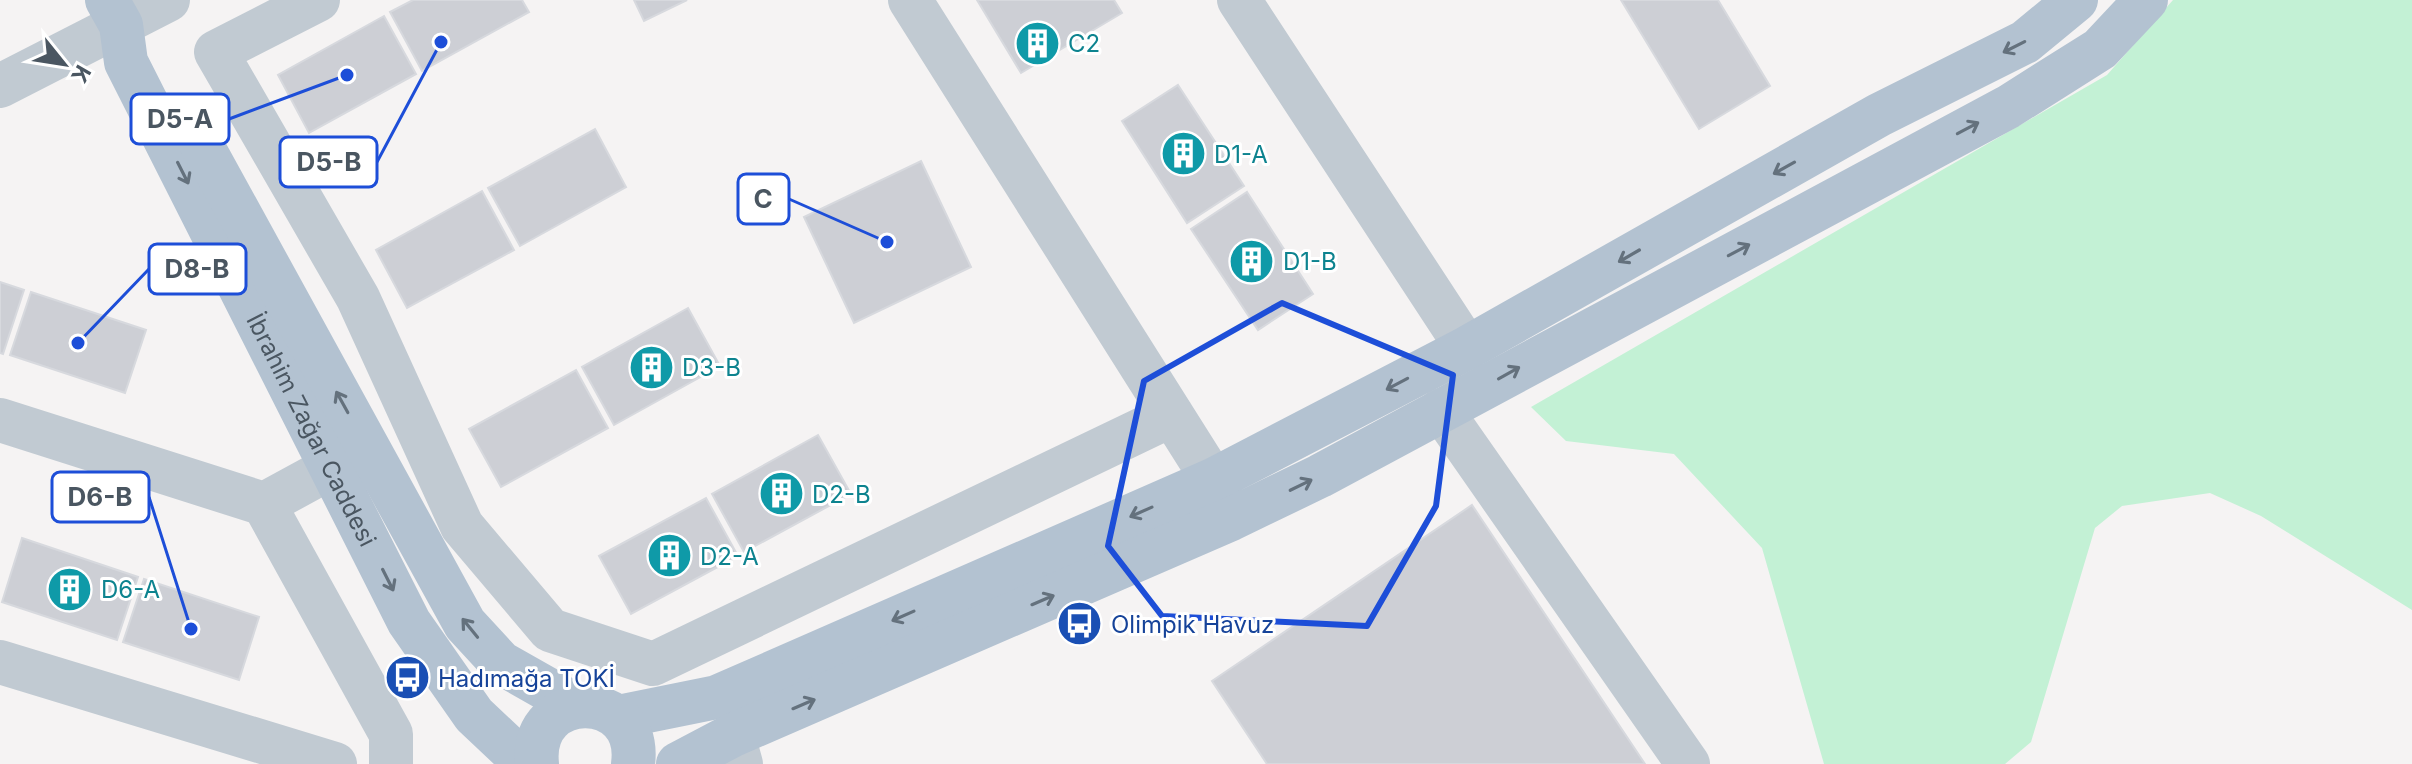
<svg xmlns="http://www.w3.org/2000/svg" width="2412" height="764" font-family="Inter,sans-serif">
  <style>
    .green { fill: #c3f1d5 }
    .building { fill: #cdcfd5; stroke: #d7d9de; stroke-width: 2 }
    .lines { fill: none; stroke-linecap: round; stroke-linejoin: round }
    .minor { stroke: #c1cad2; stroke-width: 44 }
    .major { stroke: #b3c2d1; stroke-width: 44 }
    .oneway { stroke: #64717d }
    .marked { fill: none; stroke: #1d4ed8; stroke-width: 6; stroke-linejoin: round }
    .labels { text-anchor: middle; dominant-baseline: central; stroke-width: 6; stroke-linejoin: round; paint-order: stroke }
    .culture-label { font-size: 24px; fill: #0d838f; stroke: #fff; text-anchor: start }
    .street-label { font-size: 24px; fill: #4a5661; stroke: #fff }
    .transit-label { font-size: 24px; fill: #164399; stroke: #fff; text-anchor: start }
    .leader { fill: none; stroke: #1d4ed8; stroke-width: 3 }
    .callout-dot { fill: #1d4ed8; stroke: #fff; stroke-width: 3 }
    .callout { fill: #fff; stroke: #1d4ed8; stroke-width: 3 }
    .callout-label { font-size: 26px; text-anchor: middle; font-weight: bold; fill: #4a5661 }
  </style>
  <rect width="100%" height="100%" fill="#f5f3f3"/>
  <path class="green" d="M2173,0H2412V610L2261,516L2210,493L2122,506L2095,528L2031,742L2005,764H1824L1762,548L1674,454L1566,441L1531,407L2107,75Z"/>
  <path class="building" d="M413,0H522L529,12L422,71L390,12Z
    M634,0H687L644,21Z
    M977,0H1114L1122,13L1021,73Z
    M1621,0H1718L1770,86L1699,129Z
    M384,16L416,74L309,133L278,75Z
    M1178,85L1244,186L1187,223L1122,121Z
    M595,129L626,187L520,246L488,188Z
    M921,161L971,267L854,323L804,217Z
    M482,191L514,250L407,308L376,250Z
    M1247,192L1313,294L1258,330L1191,229Z
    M0,282L24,290L3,354L0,353Z
    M31,292L146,330L125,393L10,355Z
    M688,308L720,366L614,425L582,367Z
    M576,370L608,428L501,487L469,429Z
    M818,435L851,494L744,552L712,494Z
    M706,498L738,556L631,614L599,556Z
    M1472,505L1645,764H1267L1212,681Z
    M22,538L138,577L117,640L2,602Z
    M144,579L259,617L239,680L123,642Z"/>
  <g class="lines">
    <path class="minor" d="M318,0L216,52L358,298L462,526L550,630L653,664L1172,415
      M910,0L1213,480L1229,514
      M1239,0L1467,348
      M0,86L168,0
      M1441,410L1688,764
      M0,420L264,504L391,734V764
      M264,504L332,467
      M0,662L335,764
      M733,735L741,764"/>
    <g class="major">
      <path id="s1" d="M107,0L121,25L126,62L409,622L474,715L526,764"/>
      <path d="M193,129L465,624L501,663L577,706"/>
      <path d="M618,717L717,697L1213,480L1467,348L1879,115L2025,42L2076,0"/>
      <path d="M537,764C529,686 643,688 633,764"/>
      <path d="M678,764L733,735L1231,519L1320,476L2008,107L2100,49L2146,0"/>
    </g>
  </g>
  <defs><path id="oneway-shaft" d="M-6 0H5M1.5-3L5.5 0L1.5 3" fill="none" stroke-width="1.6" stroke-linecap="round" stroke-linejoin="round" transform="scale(2)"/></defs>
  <g class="oneway">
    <use href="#oneway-shaft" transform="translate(2014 47) rotate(153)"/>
    <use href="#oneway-shaft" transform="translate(1968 128) rotate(-28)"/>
    <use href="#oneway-shaft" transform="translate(1784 168) rotate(151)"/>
    <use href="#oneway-shaft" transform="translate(183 173) rotate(63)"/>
    <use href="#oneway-shaft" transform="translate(1739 250) rotate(-28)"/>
    <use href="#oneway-shaft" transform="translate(1629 256) rotate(150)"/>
    <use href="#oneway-shaft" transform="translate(1509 373) rotate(-29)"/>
    <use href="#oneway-shaft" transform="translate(1397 384) rotate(152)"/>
    <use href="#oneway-shaft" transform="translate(342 402) rotate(-119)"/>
    <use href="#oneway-shaft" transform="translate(1301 485) rotate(-26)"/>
    <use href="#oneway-shaft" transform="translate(1141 512) rotate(156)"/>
    <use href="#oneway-shaft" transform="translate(388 580) rotate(63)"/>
    <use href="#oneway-shaft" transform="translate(1043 600) rotate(-23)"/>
    <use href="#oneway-shaft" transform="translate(903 616) rotate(156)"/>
    <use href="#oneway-shaft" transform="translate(470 628) rotate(-129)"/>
    <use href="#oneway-shaft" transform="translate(804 704) rotate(-23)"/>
  </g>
  <path class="marked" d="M1282,303L1453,375L1436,506L1367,626L1162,616L1108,546L1144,381Z"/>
  <defs>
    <symbol id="building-disc" viewBox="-11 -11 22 22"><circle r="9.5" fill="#0f9aa8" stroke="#fff"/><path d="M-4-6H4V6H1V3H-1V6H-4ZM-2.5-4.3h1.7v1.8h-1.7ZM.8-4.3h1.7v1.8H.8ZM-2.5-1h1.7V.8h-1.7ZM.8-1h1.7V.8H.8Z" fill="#fff"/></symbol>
    <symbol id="bus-disc" viewBox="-11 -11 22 22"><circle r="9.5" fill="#1a4fb4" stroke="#fff"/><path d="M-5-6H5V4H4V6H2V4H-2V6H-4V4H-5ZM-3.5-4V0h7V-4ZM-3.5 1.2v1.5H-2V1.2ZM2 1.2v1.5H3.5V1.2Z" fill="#fff"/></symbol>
  </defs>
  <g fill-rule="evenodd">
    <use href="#building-disc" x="1012" y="18" width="51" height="51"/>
    <use href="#building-disc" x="1158" y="128" width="51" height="51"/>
    <use href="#building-disc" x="1226" y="236" width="51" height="51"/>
    <use href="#building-disc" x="626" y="342" width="51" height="51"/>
    <use href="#building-disc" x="756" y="468" width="51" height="51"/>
    <use href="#building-disc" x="644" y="530" width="51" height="51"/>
    <use href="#building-disc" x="44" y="564" width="51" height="51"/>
    <use href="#bus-disc" x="1054" y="598" width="51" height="51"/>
    <use href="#bus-disc" x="382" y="652" width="51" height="51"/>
  </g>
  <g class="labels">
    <g class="culture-label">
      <text x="1068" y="43">C2</text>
      <text x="1214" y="154">D1-A</text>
      <text x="1283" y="261">D1-B</text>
      <text x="682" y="367">D3-B</text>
      <text x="812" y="494">D2-B</text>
      <text x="700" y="556">D2-A</text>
      <text x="101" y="589">D6-A</text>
    </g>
    <g class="street-label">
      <text stroke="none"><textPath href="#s1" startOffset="478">İbrahim Zağar Caddesi</textPath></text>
    </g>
    <g class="transit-label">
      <text x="1111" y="624">Olimpik Havuz</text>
      <text x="438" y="678">Hadımağa TOKİ</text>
    </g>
  </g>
  <path class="leader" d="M347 75L229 119M441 42L377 162M887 242L789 199M78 343L149 269M191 629L149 497"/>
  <g class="callout-dot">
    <circle cx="347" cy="75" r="8"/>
    <circle cx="441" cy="42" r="8"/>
    <circle cx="887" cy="242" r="8"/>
    <circle cx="78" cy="343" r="8"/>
    <circle cx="191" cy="629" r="8"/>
  </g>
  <g class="callout">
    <rect x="131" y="94" width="98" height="50" rx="8"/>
    <rect x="280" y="137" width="97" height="50" rx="8"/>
    <rect x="738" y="174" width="51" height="50" rx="8"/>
    <rect x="149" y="244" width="97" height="50" rx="8"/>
    <rect x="52" y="472" width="97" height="50" rx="8"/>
  </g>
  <g class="callout-label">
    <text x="180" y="128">D5-A</text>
    <text x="329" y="171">D5-B</text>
    <text x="763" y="208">C</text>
    <text x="197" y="278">D8-B</text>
    <text x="100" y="506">D6-B</text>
  </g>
  <g transform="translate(64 64) rotate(120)" stroke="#ffffff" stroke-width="6" paint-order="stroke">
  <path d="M0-6L14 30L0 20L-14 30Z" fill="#4a5661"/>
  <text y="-12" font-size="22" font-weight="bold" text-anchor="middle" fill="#4a5661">K</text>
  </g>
</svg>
